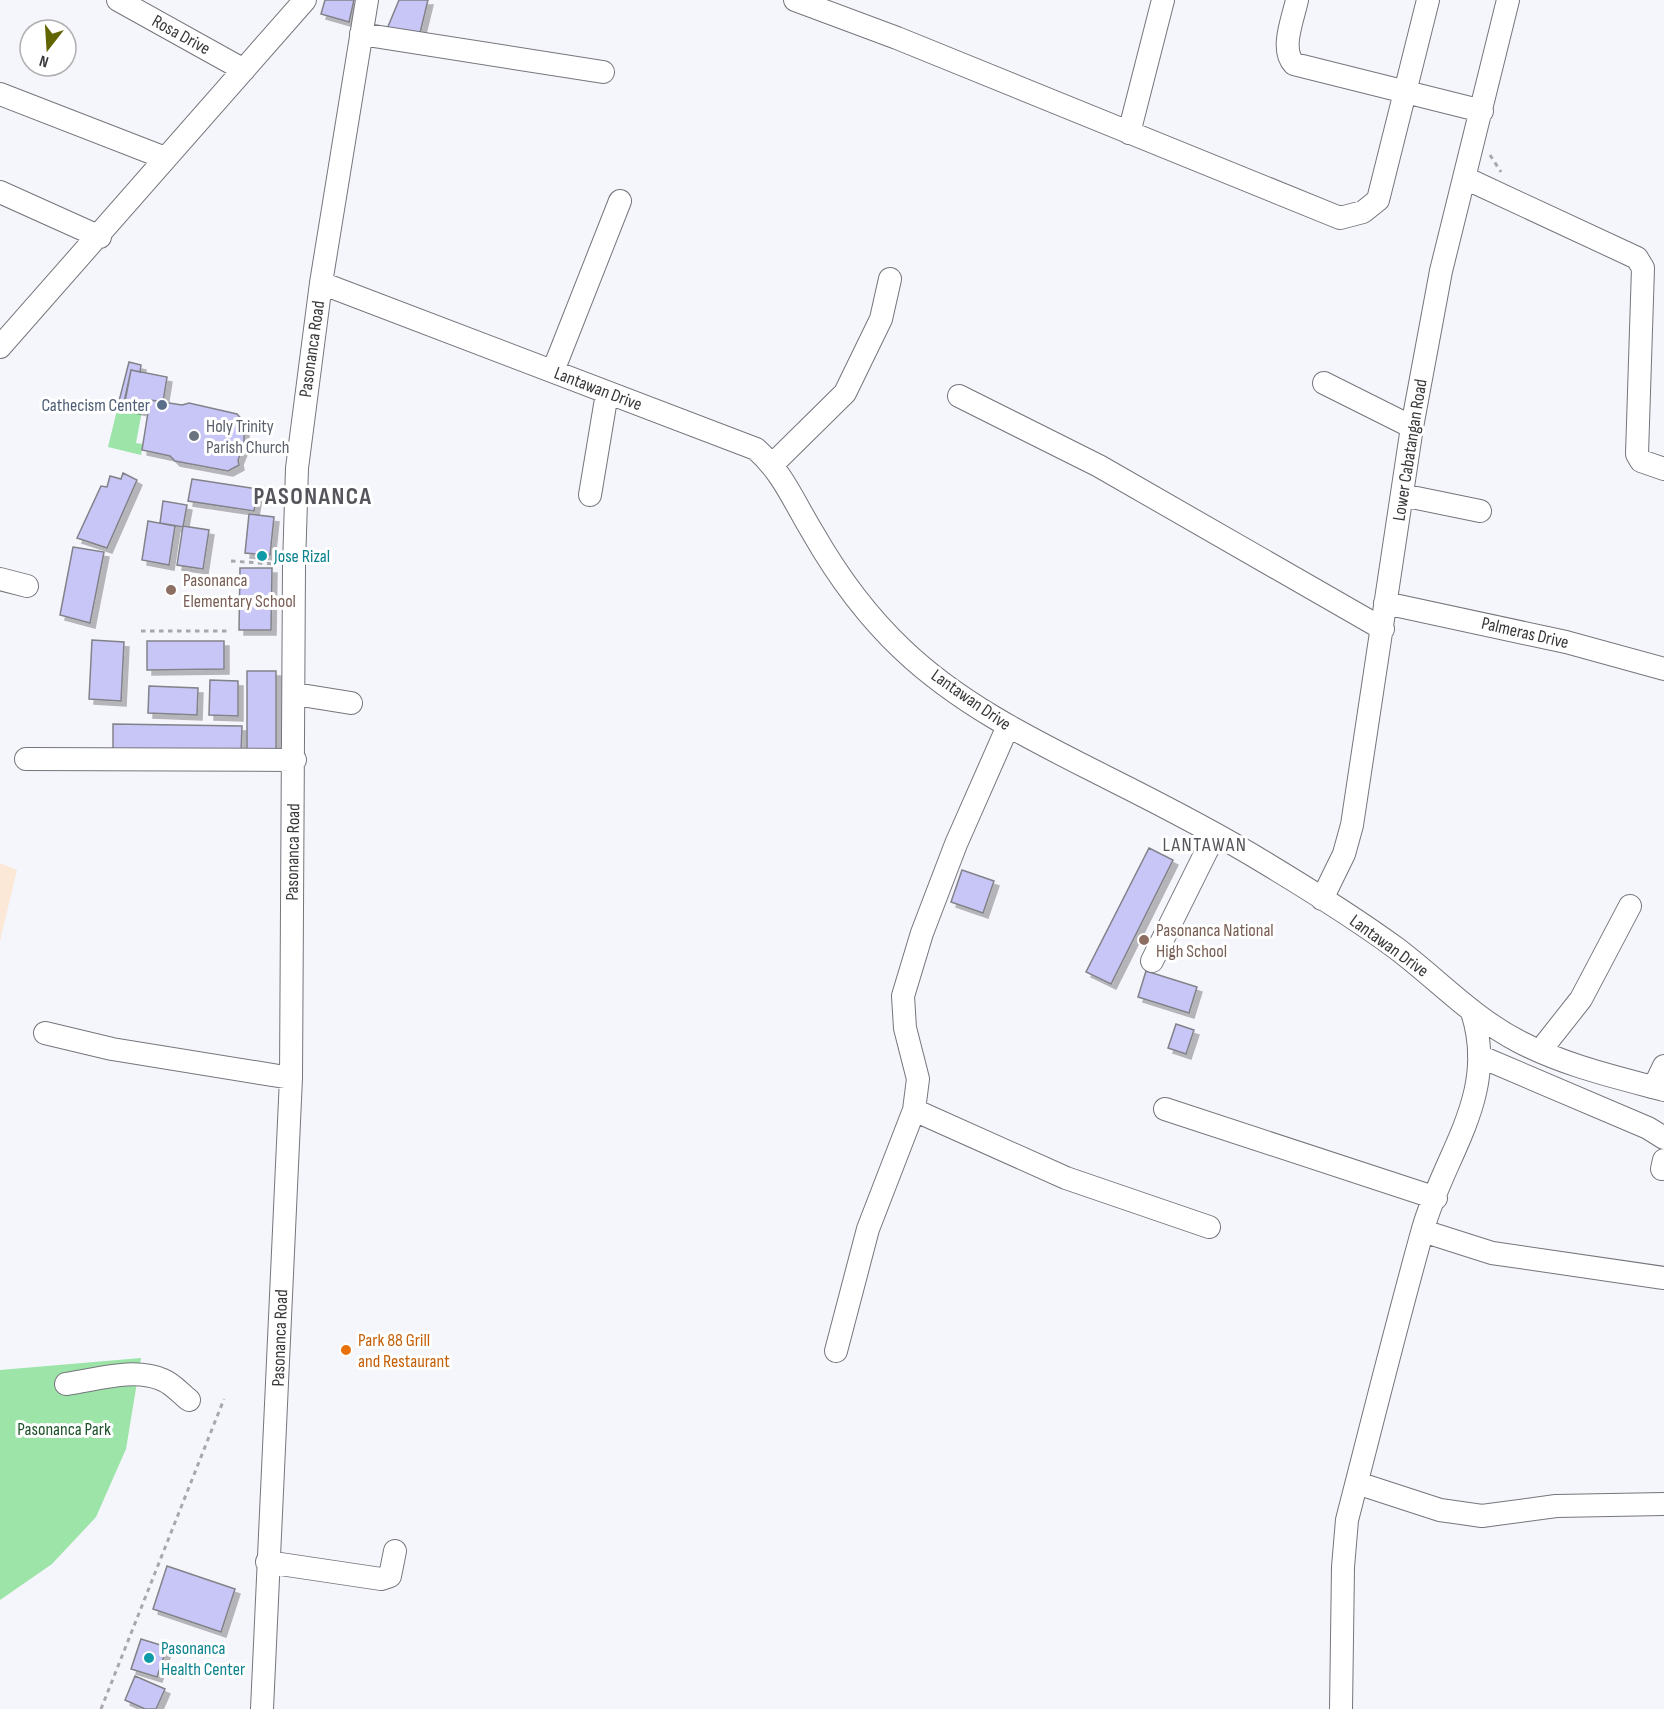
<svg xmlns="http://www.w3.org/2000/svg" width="1664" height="1709" font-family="'Sofia Sans Condensed',sans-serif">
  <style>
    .commercial { fill: #fbe8d7 }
    .green { fill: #9ce4a7 }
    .building { fill: #c8c5f7; stroke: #828289; stroke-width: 1.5; filter: url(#shadow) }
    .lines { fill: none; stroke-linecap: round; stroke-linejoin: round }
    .minor-casing { stroke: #75757c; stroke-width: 24 }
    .path { stroke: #a7a7ac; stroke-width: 3; stroke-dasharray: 4.5 4.5; stroke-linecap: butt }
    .minor { stroke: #fff; stroke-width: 22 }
    .service-dot { fill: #5c6f8a; stroke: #fff; stroke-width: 2 }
    .worship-dot { fill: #6b7280; stroke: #fff; stroke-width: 2 }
    .culture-dot { fill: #0f9aa8; stroke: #fff; stroke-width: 2 }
    .education-dot { fill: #8d6e63; stroke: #fff; stroke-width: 2 }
    .food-dot { fill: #e8710a; stroke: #fff; stroke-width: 2 }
    .labels { text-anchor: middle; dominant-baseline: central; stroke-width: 6; stroke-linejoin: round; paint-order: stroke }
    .street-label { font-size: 18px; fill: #38383b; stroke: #fff }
    .service-label { font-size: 18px; fill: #4e5e75; stroke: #fff; text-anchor: end }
    .worship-label { font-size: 18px; fill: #5b616d; stroke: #fff; text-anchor: start }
    .culture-label { font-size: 18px; fill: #0d838f; stroke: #fff; text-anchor: start }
    .education-label { font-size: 18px; fill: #785e54; stroke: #fff; text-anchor: start }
    .food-label { font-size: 18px; fill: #c56008; stroke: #fff; text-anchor: start }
    .park-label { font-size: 18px; fill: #1e532a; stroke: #fff }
    .neighbourhood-label { font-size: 20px; letter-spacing: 1.5px; fill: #55555c; stroke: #fff }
    .district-label { font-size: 24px; font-weight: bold; letter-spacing: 1.5px; fill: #55555c; stroke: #fff }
  </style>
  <defs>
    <filter id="shadow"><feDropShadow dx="5" dy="5" stdDeviation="0" flood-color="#0004"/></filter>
  </defs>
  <rect width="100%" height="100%" fill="#f5f5fc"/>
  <path class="commercial" d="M0,863L17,870L0,941Z"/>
  <path class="green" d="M118,406L142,411L136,443L143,444L141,455L108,447Z
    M141,1358L126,1449L96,1517L52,1564L0,1600V1370Z"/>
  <path class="building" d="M325,0H354L349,22L321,14Z
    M399,0H428L419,37L387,29Z
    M129,362L141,365L140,372L131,370L123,407L118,405Z
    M131,370L167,377L163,402L150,400L148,412L124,407Z
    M150,400L182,405L189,403L237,414L246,424L244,427V445L238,460L239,465L228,471L175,461L170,456L142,450Z
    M123,473L137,480L107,548L77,538L101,486L107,487L110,476L121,479Z
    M192,479L258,489L254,511L188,501Z
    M163,501L187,505L183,527L160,523Z
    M249,514L274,517L270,555L245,553Z
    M148,521L175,526L169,565L142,560Z
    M183,526L209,530L203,569L177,565Z
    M73,547L104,552L90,623L60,615Z
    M240,568H272L271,630H239Z
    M92,640L124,642L121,701L89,699Z
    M147,641H224V669L147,670Z
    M247,671H276V757H247Z
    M210,680L238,681V716L209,715Z
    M149,686L198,688L197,715L148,713Z
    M113,724L242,726L241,755L113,753Z
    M1149,848L1173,860L1111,984L1086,972Z
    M962,870L994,881L983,913L951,902Z
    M1146,971L1197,987L1189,1013L1138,997Z
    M1176,1024L1194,1030L1186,1054L1168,1048Z
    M167,1566L235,1589L221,1632L153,1609Z
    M141,1639L167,1647L157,1677L131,1669Z
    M135,1676L165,1689L156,1709H145L125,1700Z"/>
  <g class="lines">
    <defs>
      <path id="minor" d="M118,0L244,70
        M795,0L897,38L1340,218L1363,212L1378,200L1428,0
        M1297,0C1293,19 1280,49 1294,64L1482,111
        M361,34L603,72
        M0,94L165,158
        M1129,133L1163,0
        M1465,178L1637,258L1643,268L1637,454L1641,461L1664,469
        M0,192L100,237
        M321,283L756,449C783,473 794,502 813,533C837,575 868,617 903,650C962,706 1035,741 1106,777C1160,804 1215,832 1267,864C1310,890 1355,918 1396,948C1437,979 1472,1017 1518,1041C1563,1065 1615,1077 1664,1090
        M0,347L305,0
        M553,371L620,201
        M1324,383L1412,427
        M959,396L1099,466L1383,629
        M773,464L845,393L881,319L890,279
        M590,495L607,393
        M1402,495L1480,511
        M0,579L27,586
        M1385,603L1566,642L1664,669
        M295,694L351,703
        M26,759L295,760
        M1322,899L1344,854L1352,825L1412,427L1441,271L1508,0
        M1152,961L1215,834
        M45,1033L112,1049L291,1078
        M1540,1051L1581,999L1630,906
        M1479,1056L1648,1128L1664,1138
        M1654,1087L1664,1066
        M1165,1109L1436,1198
        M914,1110L1066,1178L1209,1227
        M1662,1169L1664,1160
        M1423,1231L1492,1253L1664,1278
        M836,1351L868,1229L914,1110L918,1079L905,1028L903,996L922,933L956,844L1008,726
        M66,1384C96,1380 134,1367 163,1380C173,1384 181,1394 189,1400
        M1357,1483L1440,1510L1482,1516L1556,1506L1664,1504
        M267,1562L381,1579L390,1576L395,1551
        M262,1709L291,1078L294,566L297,468L321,283L367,0
        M1341,1709L1343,1567L1347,1520C1372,1423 1396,1326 1423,1229C1444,1154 1499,1095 1472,1012"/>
    </defs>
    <use href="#minor" class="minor-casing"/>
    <path class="path" d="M1490,155L1501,172
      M231,561L274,564
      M141,631H230
      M101,1709L224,1399"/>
    <use href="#minor" class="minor"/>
  </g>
  <circle class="service-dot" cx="162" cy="405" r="6"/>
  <circle class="worship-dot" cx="194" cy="436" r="6"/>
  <g class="culture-dot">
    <circle cx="262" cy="556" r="6"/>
    <circle cx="149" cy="1658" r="6"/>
  </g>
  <g class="education-dot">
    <circle cx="171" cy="590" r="6"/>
    <circle cx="1144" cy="940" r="6"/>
  </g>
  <circle class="food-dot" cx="346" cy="1350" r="6"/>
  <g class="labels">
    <g class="street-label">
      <text transform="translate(181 35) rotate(29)">Rosa Drive</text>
      <text transform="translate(312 349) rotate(-82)">Pasonanca Road</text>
      <text transform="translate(598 389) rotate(21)">Lantawan Drive</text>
      <text transform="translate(1410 450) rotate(-81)">Lower Cabatangan Road</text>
      <text transform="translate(1525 633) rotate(13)">Palmeras Drive</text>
      <text transform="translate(971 700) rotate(35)">Lantawan Drive</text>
      <text transform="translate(293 852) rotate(-89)">Pasonanca Road</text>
      <text transform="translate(1389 946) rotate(36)">Lantawan Drive</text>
      <text transform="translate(280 1338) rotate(-88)">Pasonanca Road</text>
    </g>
    <g class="service-label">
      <text x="150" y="405">Cathecism Center</text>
    </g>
    <g class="worship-label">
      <text x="206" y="426">Holy Trinity<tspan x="206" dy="21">Parish Church</tspan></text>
    </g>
    <g class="culture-label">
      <text x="274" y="556">Jose Rizal</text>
      <text x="161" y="1648">Pasonanca<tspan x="161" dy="21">Health Center</tspan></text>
    </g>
    <g class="education-label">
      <text x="183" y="580">Pasonanca<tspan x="183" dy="21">Elementary School</tspan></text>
      <text x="1156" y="930">Pasonanca National<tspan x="1156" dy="21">High School</tspan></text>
    </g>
    <g class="food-label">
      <text x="358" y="1340">Park 88 Grill<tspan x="358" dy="21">and Restaurant</tspan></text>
    </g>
    <g class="park-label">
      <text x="64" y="1429">Pasonanca Park</text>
    </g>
    <g class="neighbourhood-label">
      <text x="1205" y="845">LANTAWAN</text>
    </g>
    <g class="district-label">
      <text x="313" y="496">PASONANCA</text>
    </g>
  </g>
  <g transform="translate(48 48) rotate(197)"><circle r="28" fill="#ffffff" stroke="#afafb1" stroke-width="1.5"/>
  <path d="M0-4.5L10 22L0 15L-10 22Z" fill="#626400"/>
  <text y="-9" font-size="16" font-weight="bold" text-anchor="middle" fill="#38383b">N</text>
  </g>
</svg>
